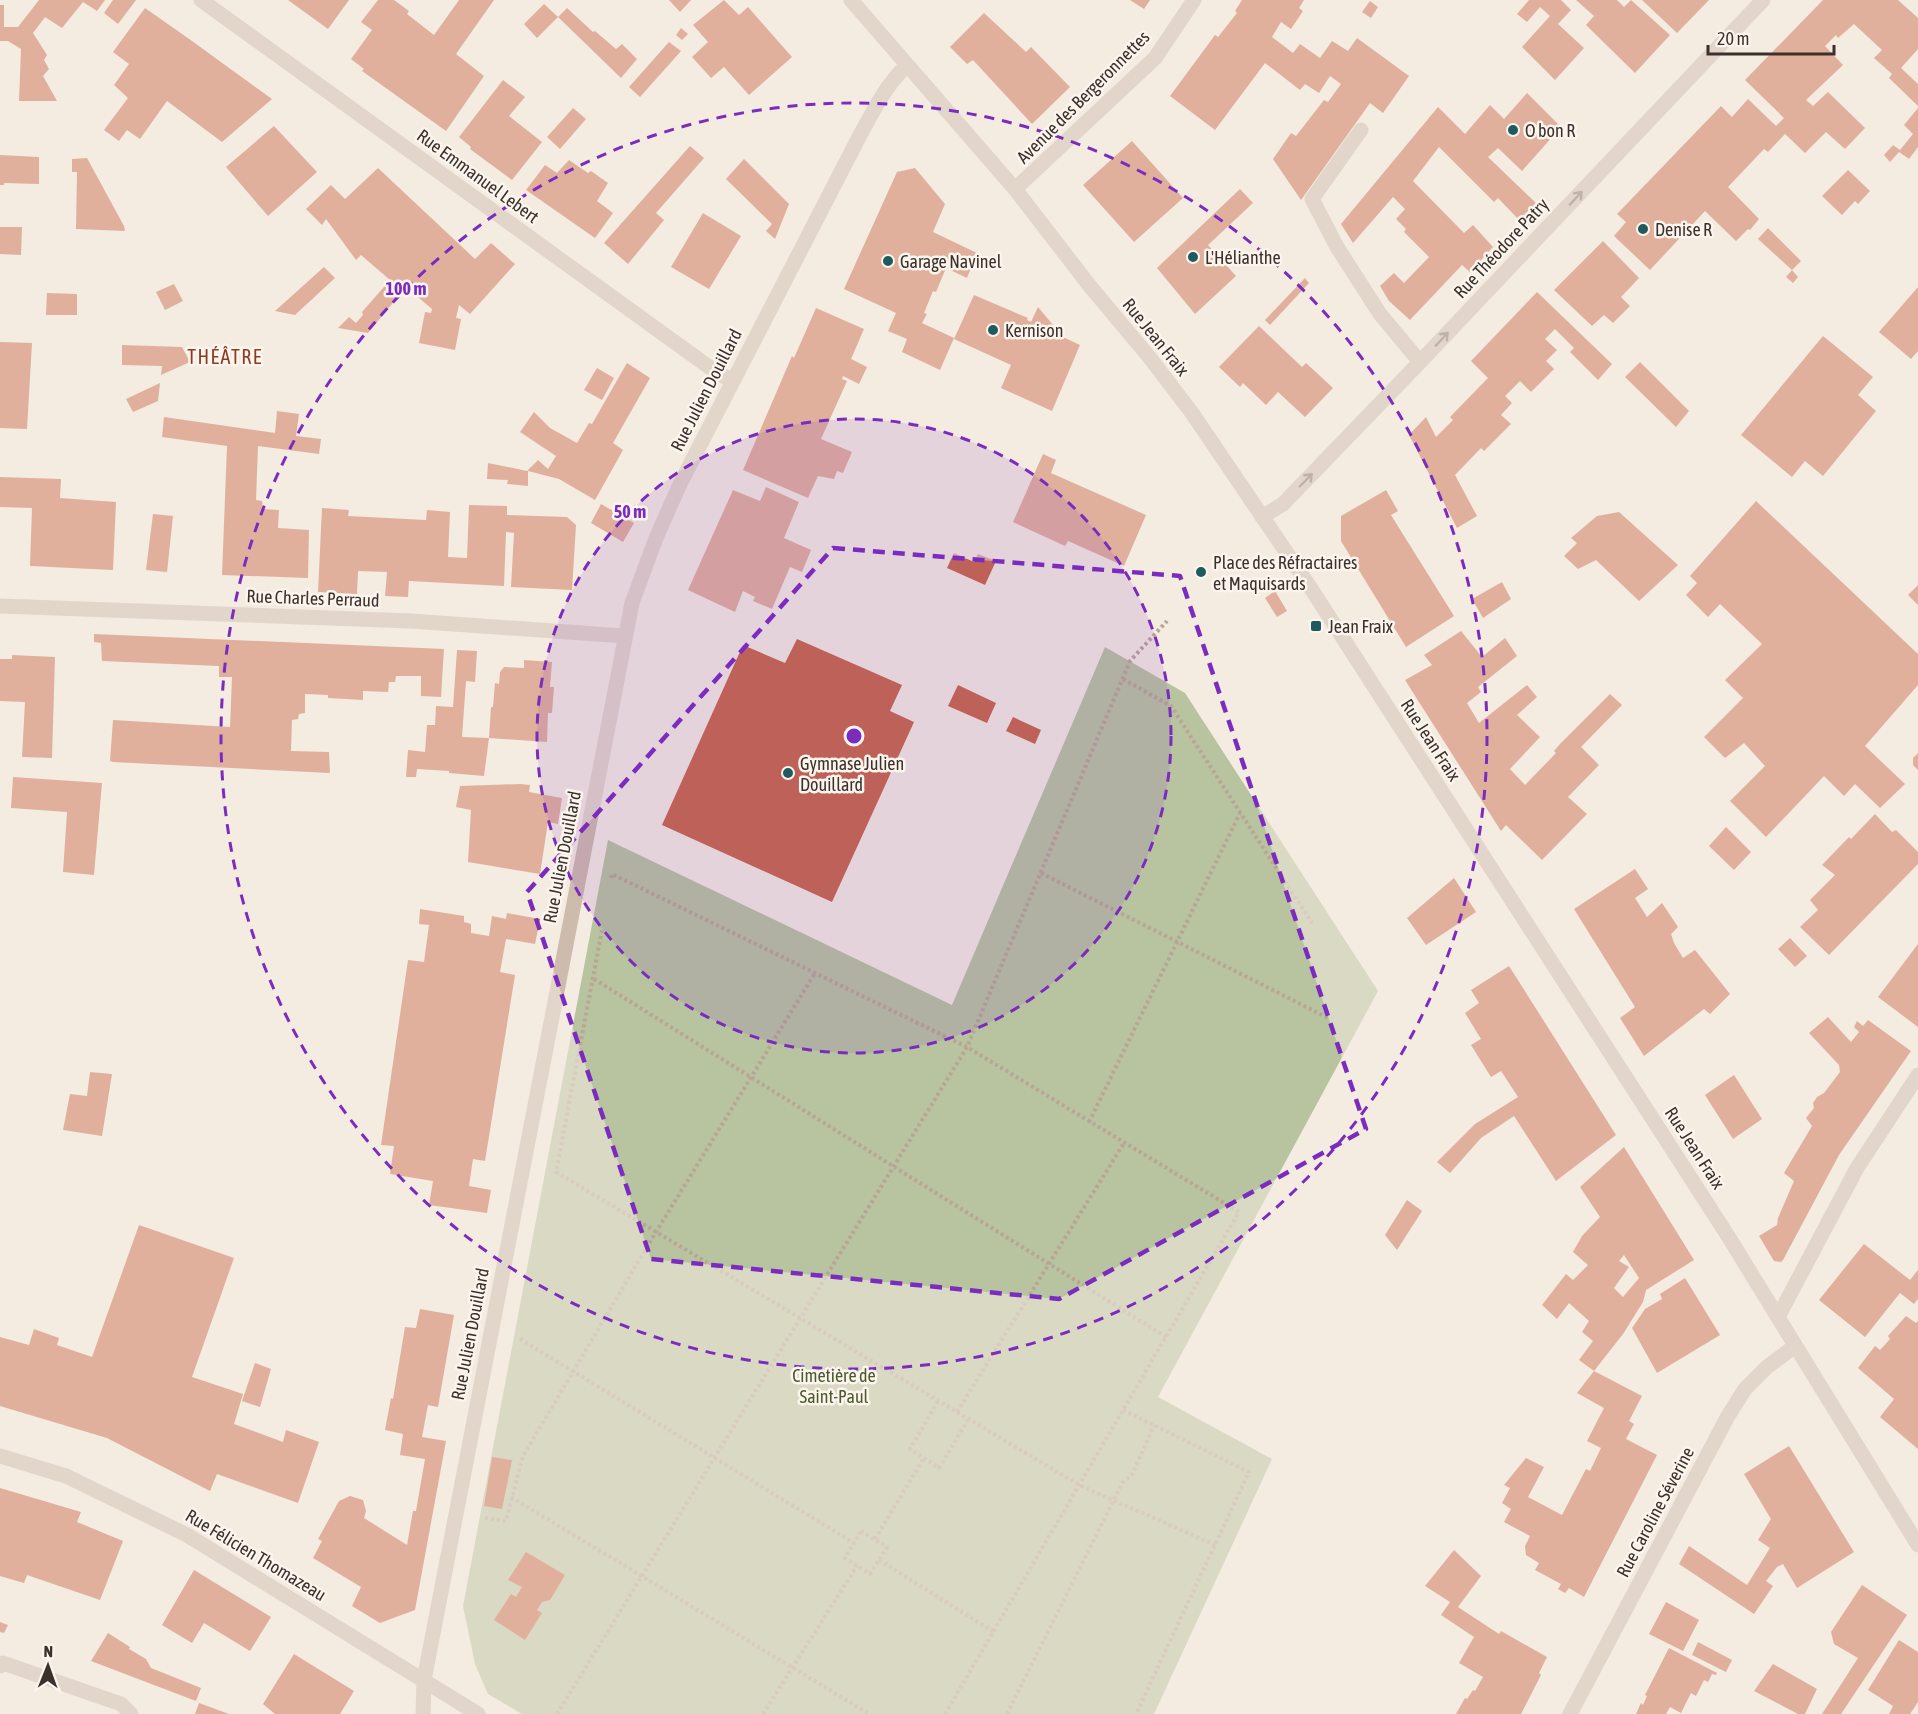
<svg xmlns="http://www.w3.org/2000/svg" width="1918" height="1714" font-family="'Asap Condensed',sans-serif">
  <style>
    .green { fill: #b8c4a0 }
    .building { fill: #c8694b; fill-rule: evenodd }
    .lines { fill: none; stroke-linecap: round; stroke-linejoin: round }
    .path { stroke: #b9a596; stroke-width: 4; stroke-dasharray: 3 3; stroke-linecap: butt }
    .minor { stroke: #cdbbac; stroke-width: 15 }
    .oneway { stroke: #7d6f65 }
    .marked { fill: none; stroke: #7b2cbf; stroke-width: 4.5; stroke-dasharray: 12 8; stroke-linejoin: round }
    .ring { fill: none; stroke: #7b2cbf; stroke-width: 3; stroke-dasharray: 10 8 }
    .poi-dot { fill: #1f5a5e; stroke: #fbf5ee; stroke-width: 2 }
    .labels { text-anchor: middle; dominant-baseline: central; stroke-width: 5; stroke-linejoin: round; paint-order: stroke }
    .street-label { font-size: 18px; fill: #3b302b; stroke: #fbf5ee }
    .poi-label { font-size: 18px; fill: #3b302b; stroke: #fbf5ee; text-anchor: start }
    .park-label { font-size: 18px; fill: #4a5a2e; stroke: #fbf5ee }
    .neighbourhood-label { font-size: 20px; letter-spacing: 1.5px; fill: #8c3b22; stroke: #fbf5ee }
    .centre { fill: #7b2cbf; stroke: #fbf5ee; stroke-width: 3 }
    .ring-label { font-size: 18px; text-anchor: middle; font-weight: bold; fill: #7b2cbf; stroke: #fbf5ee; stroke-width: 5; stroke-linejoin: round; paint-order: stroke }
  </style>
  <rect width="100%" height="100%" fill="#f4ebe1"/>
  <path class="green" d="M1105,647L1185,693L1378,991L1158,1397L1272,1459L1154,1714H522L488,1694L475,1664L463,1606L608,840L952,1005Z"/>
  <path class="building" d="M39,0H105L97,11L83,2L62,28L45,17L33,33L47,55L44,60L49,69L43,76L57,101H19L21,49L8,41H0V5H4V27H18Z
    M113,0H136L118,24L104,13Z
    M288,0H349L328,29Z
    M378,0H394L409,11L407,14L434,35L459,0H494L456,54L484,76L446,131L362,71L364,69L351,59L372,30L361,22Z
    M669,0H691L680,12Z
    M724,0L739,15L748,7L792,57L749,95L724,67L711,78L692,57L708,42L693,25Z
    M1130,0H1150L1144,9Z
    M1242,0H1304L1299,8L1303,11L1291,29L1281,22L1272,37L1293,53L1300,44L1320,58L1332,41L1348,51L1357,38L1409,76L1383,113L1370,103L1301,200L1273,159L1291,133L1296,136L1324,100L1328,102L1341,84L1330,76L1319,93L1305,84L1300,90L1265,63L1215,130L1170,96L1215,35L1218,37L1237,13L1235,11Z
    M1529,0H1561L1571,10L1558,24L1584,48L1555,80L1522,47L1550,16L1540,7L1527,22L1517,14Z
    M1576,0H1617L1624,7L1631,0L1670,35L1635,73L1586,25L1594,16Z
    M1642,0H1709L1677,33Z
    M1823,0H1898L1918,18V49L1901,68L1918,84V106L1889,78L1892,74L1874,58L1882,50L1854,24L1838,38L1836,35L1825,46L1843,65L1806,100L1813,106L1828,92L1865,128L1845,149L1826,132L1805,153L1785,134L1768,152L1764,149L1728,187L1759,219L1750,230L1748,229L1736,241L1705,211L1650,270L1614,236L1626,222L1617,214L1721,106L1732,117L1748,99L1776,126L1784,118L1745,80Z
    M1370,1L1378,7L1371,18L1362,12Z
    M544,4L558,17L537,38L524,24Z
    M145,8L192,41L272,99L222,142L167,101L140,139L127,130L119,141L104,130L128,98L114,85L129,64L113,52Z
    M567,8L593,32L595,31L616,49L622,44L637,59L621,78L558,17Z
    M984,13L1026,52L1031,47L1070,87L1032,124L973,60L967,64L950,47Z
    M681,28L688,34L682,40L676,35Z
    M669,42L681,51L640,97L629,87Z
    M503,80L525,97L509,116L542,142L512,180L470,149L471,147L459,137Z
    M1527,93L1561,127L1522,171L1498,148L1488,157L1536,203L1519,220L1498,198L1494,202L1439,147L1413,181L1464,233L1473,225L1493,247L1470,272L1462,265L1410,320L1389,301L1380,286L1394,273L1404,283L1429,257L1404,232L1406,229L1396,219L1405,209L1393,197L1353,243L1341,224L1438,107L1465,134L1490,105L1504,119Z
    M573,108L586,119L560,149L547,137Z
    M1918,108V147L1909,159L1899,152L1890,162L1884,155L1893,145L1900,150L1913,134L1904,125Z
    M274,126L317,172L268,216L226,167Z
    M1132,141L1183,198L1134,242L1083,185Z
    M690,146L704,158L656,213L664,220L628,264L604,243Z
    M0,155L39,157V184L4,183V185H0Z
    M87,158L124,226L125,231L76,229L77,172H72V159Z
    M744,159L789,204L775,239L766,231L772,224L726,179Z
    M569,160L588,173L591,171L608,183L597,201L613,213L595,238L526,190L545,165L557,173Z
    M378,168L475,259L491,243L515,264L470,314L459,305L456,318L461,319L455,350L419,343L425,312L431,313L432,309L406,287L368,333L338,328L349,317L356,323L363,315L362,312L390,280L361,255L356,260L326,219L322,225L306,209L331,185L345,199Z
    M915,168L945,204L933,232L977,253L967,278L946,268L936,292L933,291L924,313L927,314L922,323L954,338L940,370L902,352L907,339L888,331L896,313L844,289L897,172Z
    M1848,170L1870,191L1858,204L1855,201L1842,215L1822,196Z
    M1240,189L1253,203L1208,245L1236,276L1195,314L1157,268Z
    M703,213L741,236L709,289L671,267Z
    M0,227H22L21,255L0,254Z
    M1768,228L1801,261L1792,270L1758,239Z
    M1603,241L1639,278L1621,297L1630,306L1613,323L1604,315L1592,326L1554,290Z
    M324,267L335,278L295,315L275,311Z
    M1792,270L1798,277L1793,283L1786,277Z
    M1305,278L1309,283L1270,325L1265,320Z
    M174,284L183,301L165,310L156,292Z
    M1918,287V351L1911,359L1879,332Z
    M1537,292L1612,364L1598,380L1570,352L1574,348L1555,329L1545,339L1557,350L1546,361L1554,369L1531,392L1520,381L1505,396L1512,403L1501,415L1511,424L1484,451L1481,448L1455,475L1477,516L1457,528L1409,435L1426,417L1436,437L1453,420L1450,417L1488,378L1471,361Z
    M47,293L77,294V315H46Z
    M974,295L1028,318L1027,320L1031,322L1038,307L1053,325L1050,331L1080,345L1052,411L1001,388L1011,365L954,339Z
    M816,308L864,329L851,359L867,367L859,384L843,376L842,379L847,381L821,439L852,452L843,473L837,471L834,479L818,476L808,498L743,470L792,356L794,358Z
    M1259,326L1302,367L1306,363L1333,388L1305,417L1278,392L1266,405L1243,383L1240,387L1219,367Z
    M1823,336L1873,377L1858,395L1876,411L1823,476L1805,461L1792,477L1741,435Z
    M0,342L32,343L27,429L0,428Z
    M122,345L182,347L190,362L161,375L162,366L122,365Z
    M1640,362L1689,411L1676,427L1625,377Z
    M627,363L650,378L613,443L623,450L595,500L559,479L528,471V486L507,484L508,480L487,479L488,463L527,471L538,460L548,469L556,456L520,432L534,412L550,428L577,443L589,423L592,424Z
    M597,368L614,378L602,400L584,390Z
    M160,383L158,401L133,412L126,399Z
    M277,411L299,414L296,436L321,439L319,454L258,446L256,500L262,501L263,509L279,510L278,528L309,530L308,578L222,575L227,446L162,437L164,417L275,433Z
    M1043,454L1056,460L1051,473L1146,515L1124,566L1068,541L1065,546L1013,522Z
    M0,477L61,479L60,498L116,502L113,570L30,566L32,508L0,507Z
    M766,487L799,502L784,538L811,550L802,572L790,567L772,609L753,601L755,597L743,591L735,612L688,590L733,490L760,501Z
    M1386,490L1398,511L1391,515L1454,616L1406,647L1341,541V516Z
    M1756,501L1918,654V685L1865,746L1905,784L1880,808L1855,784L1844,796L1824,776L1766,837L1730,801L1765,766L1744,743L1725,758L1704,737L1743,698L1725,680L1762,644L1720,604L1708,617L1686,595L1697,583L1690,576Z
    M601,504L634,523L623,542L591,523Z
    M469,505L507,506V515L567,517L576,525L572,590L511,587L514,533L506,532L504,586L409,581L408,597L385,596L387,572L358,571L357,594L318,592L322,508L349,510L348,516L426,520L427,510L450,512L448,557L467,558Z
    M1619,512L1678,565L1639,601L1596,560L1578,569L1564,556L1577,543L1571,538L1597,516Z
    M153,514L173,516L167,572L146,570Z
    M954,553L974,562L978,554L996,561L985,585L947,568Z
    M1502,582L1511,599L1483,618L1472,599Z
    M1918,585V605L1908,595Z
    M1275,591L1287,611L1277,617L1265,598Z
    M1461,631L1482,657L1505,638L1517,656L1478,687L1481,692L1467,703L1479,723L1527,685L1537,697L1517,715L1540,737L1510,769L1525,785L1556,753L1554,751L1560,744L1610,694L1622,705L1581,747L1599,765L1568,797L1587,814L1542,860L1506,825L1501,831L1405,680L1432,665L1424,655Z
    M94,634L444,649L441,697L421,696V676H396L395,682H389L388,692L363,691V700L328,698V695L305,694V713L299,714L298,719L292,720L291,751L329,752L330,773L113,762L110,761L113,720L230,727L232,677H219V666L102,661L101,643L94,642Z
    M797,639L902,685L890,711L914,722L832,902L662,825L743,645L785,663Z
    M457,650L477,651L475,682L466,681L462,737L489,738L484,776L449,773V771L417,769L416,777H406L408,750L425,752L427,725H435L436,706L453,707Z
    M12,655L55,657L52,758L22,757L25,702L0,701V659H12Z
    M524,660L552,662L550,687H554L552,713H548L547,742L489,738L491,707H493L495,683L499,684L500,672L504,667L524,668Z
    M958,685L996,703L987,723L948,706Z
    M1013,717L1041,730L1035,744L1006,731Z
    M1918,753V770L1913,765V758Z
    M13,777L102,783L94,875L63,872L67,812L11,808Z
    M520,784L530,785L529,792L562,798L558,824L548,822L540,874L468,862L471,810L456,807L460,786Z
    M1875,814L1892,832L1896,830L1918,852V864L1829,955L1800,927L1818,910L1810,900L1835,875L1822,865L1849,837L1851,839Z
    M1726,827L1751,852L1734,870L1709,846Z
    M1635,869L1648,889L1635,898L1647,917L1662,903L1678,927L1671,934L1674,943L1683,958L1695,950L1730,994L1710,1014L1704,1009L1644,1056L1620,1018L1635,1007L1574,909Z
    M1454,878L1476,912L1426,945L1407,918Z
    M420,909L464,916V922L471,924V933L489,936L492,916L506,919L507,913L540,919L535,944L506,939L500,972L515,975L485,1161L473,1159L469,1186L491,1190L487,1213L429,1205L433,1181L390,1174L394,1146L381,1145L408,960L424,962L429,925L419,924Z
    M1790,938L1807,956L1795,967L1778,949Z
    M1918,944V1027L1878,997Z
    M1509,966L1616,1135L1556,1181L1514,1116L1481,1138L1450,1173L1437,1162L1475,1124L1518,1097L1501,1071L1491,1077L1471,1045L1481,1039L1465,1013L1479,1003L1471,990Z
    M1828,1017L1851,1042L1859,1032L1854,1027L1857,1021L1863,1026L1868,1020L1911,1051L1839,1155L1783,1260L1781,1262L1774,1261L1759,1236L1777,1225L1778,1218L1794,1181L1784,1173L1812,1126L1806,1118L1814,1108L1813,1103L1817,1097L1824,1093L1840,1072L1839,1065L1809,1033Z
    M90,1072L112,1074L102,1136L63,1130L70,1094L87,1096Z
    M1734,1075L1762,1119L1733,1139L1705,1095Z
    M1624,1147L1694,1260L1646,1290L1643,1302L1623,1334L1594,1371L1579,1360L1593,1341L1582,1332L1589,1321L1569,1303L1557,1319L1542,1305L1566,1274L1573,1280L1588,1265L1573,1252L1582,1236L1600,1217L1580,1187ZM1624,1255L1639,1278L1623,1297L1614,1288L1629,1267L1619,1261Z
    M1407,1200L1422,1211L1397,1250L1385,1235Z
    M139,1225L234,1258L192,1377L243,1394L234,1424L283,1442L286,1430L319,1442L298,1503L217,1474L210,1491L107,1438L0,1406V1337L29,1345L34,1329L59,1338L57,1345L92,1357Z
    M1864,1244L1910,1280L1918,1270V1299L1914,1304L1900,1293L1865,1337L1819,1300Z
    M1685,1278L1720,1335L1657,1373L1632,1328L1645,1309L1662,1299L1660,1294Z
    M420,1309L454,1315L438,1407L428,1405L422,1437L446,1441L415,1610L380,1623L352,1606L361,1587L313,1558L322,1541L318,1539L339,1501L350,1496L363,1500L366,1511L364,1518L407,1545L413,1511H416L425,1459L400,1455L403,1434L385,1430L391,1398L393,1399L405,1327L416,1328Z
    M1906,1316L1916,1323L1918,1321V1449L1880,1417L1894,1399L1858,1368L1875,1346L1880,1350L1890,1339L1888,1336Z
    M255,1363L271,1369L260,1407L242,1401Z
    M1594,1371L1642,1396L1629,1421L1634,1424L1626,1439L1657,1455L1584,1597L1569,1588L1565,1593L1558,1589L1561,1584L1535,1570L1539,1563L1526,1555L1525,1546L1530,1536L1504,1522L1511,1509L1502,1503L1510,1488L1504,1485L1526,1458L1544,1467L1528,1497L1562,1515L1586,1469L1590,1471L1601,1448L1587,1441L1604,1408L1577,1393Z
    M1789,1446L1854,1552L1797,1588L1783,1564L1777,1567L1766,1581L1773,1586L1754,1614L1679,1564L1689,1546L1747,1585L1770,1548L1758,1540L1771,1519L1744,1474Z
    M492,1457L512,1460L502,1509L484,1506Z
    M0,1488L81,1512L77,1522L123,1541L100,1600L27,1575L24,1583L0,1576Z
    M1454,1550L1481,1576L1458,1607L1499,1634L1501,1631L1547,1657L1539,1673L1541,1675L1521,1714H1456L1465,1698L1467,1699L1473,1690L1475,1691L1483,1677L1459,1663L1474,1637L1441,1615L1450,1602L1425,1586Z
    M526,1552L565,1575L550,1600L542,1602L537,1610L542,1613L525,1640L494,1620L511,1594L516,1597L522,1587L508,1580Z
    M194,1570L271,1617L250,1651L204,1623L192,1643L162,1625Z
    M1862,1585L1907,1615L1841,1714H1822L1858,1658L1834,1644L1831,1632Z
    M1666,1602L1699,1620L1683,1651L1649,1634Z
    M0,1622L8,1625L4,1633L0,1632Z
    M108,1633L130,1647L129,1649L146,1659L151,1668L201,1688L196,1701L91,1661Z
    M1899,1640L1918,1652V1702L1910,1714H1889L1893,1706L1868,1690Z
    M1698,1642L1732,1660L1726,1672L1692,1655Z
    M1669,1648L1717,1673L1716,1675L1712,1674L1708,1682L1704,1680L1696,1696L1691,1693L1681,1713L1670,1707L1666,1714H1636L1641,1703L1643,1705L1647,1696L1645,1695Z
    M294,1654L354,1691L340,1714H275L263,1704Z
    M1773,1664L1817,1689L1805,1714H1798L1754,1691Z
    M199,1703L229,1714H195Z"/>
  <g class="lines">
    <path class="path" d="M1123,679L1171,706L1312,923
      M1041,873L1328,1018
      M611,878L612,874L967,1047L1239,1212L945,1714
      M602,930L556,1172L1079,1485L1215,1545
      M594,979L1166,1337
      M1089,1122L1240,813
      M520,1339L854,1543
      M938,1401L910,1449L939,1468L969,1418
      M1123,1410L1249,1472L1136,1714
      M957,1412L1124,1143
      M511,1497L869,1714
      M485,1518L506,1521L523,1456L656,1232L815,973
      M861,1531L887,1547L870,1574L845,1558Z
      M875,1539L924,1458
      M879,1560L994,1632
      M557,1714L967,1047L1130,661L1167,621
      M763,1714L857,1566
      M1007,1714L1122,1483L1132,1475L1154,1425"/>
    <path class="minor" d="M201,0L716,372L733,381
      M851,0L1015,189L1089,285L1150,358L1192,413L1310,587L1728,1236L1918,1545
      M1361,130L1312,199L1337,247L1380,314L1420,362
      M1015,189L1155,58L1194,0
      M1262,517L1283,504L1420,362L1763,0
      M0,606L411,621L624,636
      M1778,1317L1857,1168L1918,1075
      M0,1456L66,1476L187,1535L478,1714
      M0,1666L3,1663L121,1704L131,1714
      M423,1714L424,1680L632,603L656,538L680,484L858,139C872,113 885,86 907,65
      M1570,1714L1728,1416L1745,1389L1767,1367L1795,1346"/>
  </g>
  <defs><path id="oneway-shaft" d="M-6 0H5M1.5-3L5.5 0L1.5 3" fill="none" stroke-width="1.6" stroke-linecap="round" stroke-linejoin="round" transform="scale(1.5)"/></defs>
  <g class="oneway">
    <use href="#oneway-shaft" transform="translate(1576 198) rotate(-47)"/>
    <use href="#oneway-shaft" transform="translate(1442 339) rotate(-47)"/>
    <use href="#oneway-shaft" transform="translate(1306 480) rotate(-46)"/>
  </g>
  <path d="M0 0H1918V1714H0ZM833,548L1180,576L1366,1129L1059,1299L651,1259L527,892Z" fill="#f4ebe1" fill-opacity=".55" fill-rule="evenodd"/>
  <path class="marked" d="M833,548L1180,576L1366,1129L1059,1299L651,1259L527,892Z"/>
  <circle cx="854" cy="736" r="317" fill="#7b2cbf" fill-opacity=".12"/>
  <g class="ring">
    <circle cx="854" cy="736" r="317"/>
    <circle cx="854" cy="736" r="633"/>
  </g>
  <g class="poi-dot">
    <circle cx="1513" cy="130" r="6"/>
    <circle cx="1643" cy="229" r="6"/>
    <circle cx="1193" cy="257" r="6"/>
    <circle cx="888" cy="261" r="6"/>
    <circle cx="993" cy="330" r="6"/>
    <circle cx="1201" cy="572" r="6"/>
    <rect x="1310" y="620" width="12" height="12" rx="3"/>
    <circle cx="788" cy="773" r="6"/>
  </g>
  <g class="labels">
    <g class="street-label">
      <text transform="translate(1083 97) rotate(-45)">Avenue des Bergeronnettes</text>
      <text transform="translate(478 176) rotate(36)">Rue Emmanuel Lebert</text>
      <text transform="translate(1501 248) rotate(-47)">Rue Théodore Patry</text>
      <text transform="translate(1156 337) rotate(51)">Rue Jean Fraix</text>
      <text transform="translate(706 390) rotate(-63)">Rue Julien Douillard</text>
      <text transform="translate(313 598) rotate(2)">Rue Charles Perraud</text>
      <text transform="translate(1431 740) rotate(57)">Rue Jean Fraix</text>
      <text transform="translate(562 857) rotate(-79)">Rue Julien Douillard</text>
      <text transform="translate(1695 1148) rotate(57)">Rue Jean Fraix</text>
      <text transform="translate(470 1334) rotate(-79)">Rue Julien Douillard</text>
      <text transform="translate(1655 1512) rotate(-62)">Rue Caroline Séverine</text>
      <text transform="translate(256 1555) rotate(31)">Rue Félicien Thomazeau</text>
    </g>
    <g class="poi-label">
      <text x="1525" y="130">O bon R</text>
      <text x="1655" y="229">Denise R</text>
      <text x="1205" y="257">L'Hélianthe</text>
      <text x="900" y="261">Garage Navinel</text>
      <text x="1005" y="330">Kernison</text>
      <text x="1213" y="562">Place des Réfractaires<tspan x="1213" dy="21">et Maquisards</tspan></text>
      <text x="1328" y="626">Jean Fraix</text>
      <text x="800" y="763">Gymnase Julien<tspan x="800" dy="21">Douillard</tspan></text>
    </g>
    <g class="park-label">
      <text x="834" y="1375">Cimetière de<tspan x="834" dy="21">Saint-Paul</tspan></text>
    </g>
    <g class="neighbourhood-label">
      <text x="225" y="356">THÉÂTRE</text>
    </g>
  </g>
  <circle cx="854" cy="736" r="9" class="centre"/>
  <g class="ring-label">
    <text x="406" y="295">100 m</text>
    <text x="630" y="518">50 m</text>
  </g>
  <g transform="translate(48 1666) rotate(1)" stroke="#fbf5ee" stroke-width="4.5" paint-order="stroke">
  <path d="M0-4.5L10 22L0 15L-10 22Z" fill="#3b302b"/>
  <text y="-9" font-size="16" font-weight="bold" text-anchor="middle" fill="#3b302b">N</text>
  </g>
  <path d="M1708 45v9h126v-9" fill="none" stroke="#3b302b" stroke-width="3"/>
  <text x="1717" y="45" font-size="18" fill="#3b302b" stroke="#fbf5ee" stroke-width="4.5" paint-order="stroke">20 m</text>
</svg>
